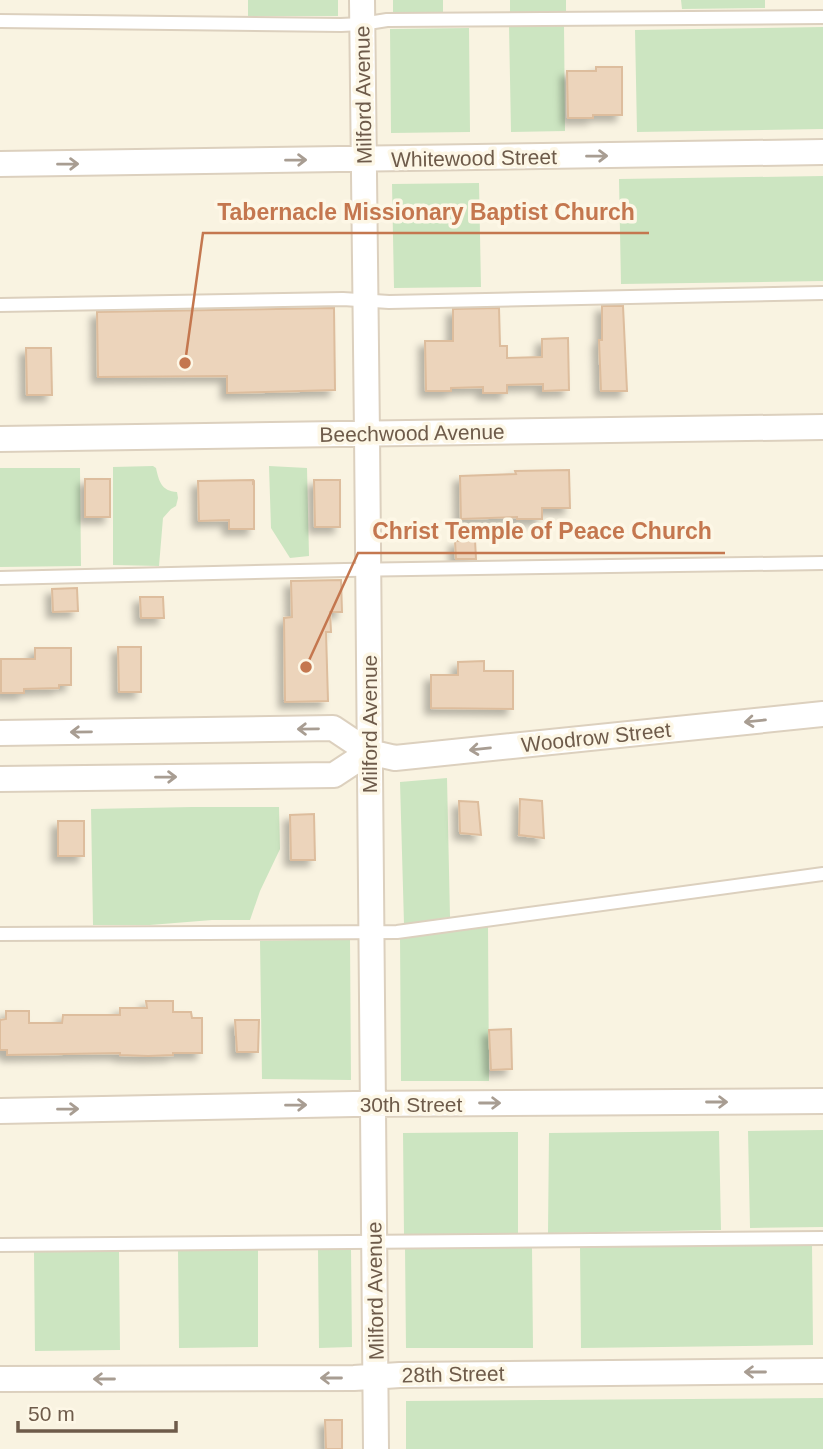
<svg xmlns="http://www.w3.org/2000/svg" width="823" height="1449" font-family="Arial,sans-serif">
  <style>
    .green { fill: #cce5c1 }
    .building { fill: #ecd4bb; stroke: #ddbd9d; stroke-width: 2; filter: url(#shadow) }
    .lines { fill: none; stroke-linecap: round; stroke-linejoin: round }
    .service-casing { stroke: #dcd0be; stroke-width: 16 }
    .minor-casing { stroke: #dcd0be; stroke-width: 28 }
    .service { stroke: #fff; stroke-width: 12 }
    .minor { stroke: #fff; stroke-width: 24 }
    .oneway { stroke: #a89d92 }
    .labels { text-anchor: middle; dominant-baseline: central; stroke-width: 7; stroke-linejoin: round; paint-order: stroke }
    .street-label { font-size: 21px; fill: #6e5b4a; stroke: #fdf7e6 }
    .leader { fill: none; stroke: #c4774f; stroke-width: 2.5 }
    .callout-dot { fill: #c4774f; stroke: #fdf7e6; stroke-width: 2.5 }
    .callout-label { font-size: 23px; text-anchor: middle; font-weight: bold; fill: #c4774f; stroke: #fdf7e6; stroke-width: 7; stroke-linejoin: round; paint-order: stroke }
  </style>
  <defs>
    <filter id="shadow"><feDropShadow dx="-6" dy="6" stdDeviation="3.5" flood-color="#0004"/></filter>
  </defs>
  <rect width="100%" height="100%" fill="#f9f3e1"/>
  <path class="green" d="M248,0H338V16H248Z
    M393,0H443V13L393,14Z
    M510,0H566V13L510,14Z
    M681,0H765V8L682,9Z
    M509,25H564L565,131L511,132Z
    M823,27V129L637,132L635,30Z
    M469,28L470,132L391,133L390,29Z
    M823,176V281L621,284L619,179Z
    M479,183L481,287L394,288L392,184Z
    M153,466L156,468C159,481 161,491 177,492L178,498L176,506L171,509L163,518L159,566L113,565V467Z
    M269,466L307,468L309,556L290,558L271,528Z
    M0,468H80L81,566L0,567Z
    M447,778L450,917L404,924L400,782Z
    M192,807H279L280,849L260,891L250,920H212L150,925H93L91,809Z
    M488,926L489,1081H401L400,937Z
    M350,939L351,1080L262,1079L260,941Z
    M823,1130V1227L750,1228L748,1131Z
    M719,1131L721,1230L548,1233L549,1133Z
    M518,1132V1234L404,1235L403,1133Z
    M812,1244L813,1345L581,1348L580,1247Z
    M405,1247H532L533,1348H406Z
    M258,1249V1347L179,1348L178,1250Z
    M318,1249H351L352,1347L319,1348Z
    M34,1252H119L120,1350L35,1351Z
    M823,1398V1449H406V1401Z"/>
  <path class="building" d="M596,67H622V115H593V118H568L567,71H596Z
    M602,306H623L627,391H601L599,340H602Z
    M334,308L335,390L227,393V376L98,377L97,312Z
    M499,308L500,346H507V358L542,357V339L568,338L569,390L543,391V384L507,385V393H483V387L451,388V391H426L425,341H453V309Z
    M26,348H51L52,395H27Z
    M569,470L570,508H542V519H517V517L461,519L460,476L516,474L515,471Z
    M85,479H110V517H85Z
    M253,480V483L254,482V529H229V520L199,521L198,481Z
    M314,480H340V527H315Z
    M475,540L476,559H456L455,541Z
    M341,580L342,612H330L331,632H326L328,701L285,702L284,618L292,617L291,581Z
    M77,588L78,611L53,612L52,589Z
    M140,597H163L164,618H141Z
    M118,647H141V692H119Z
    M35,648H71V685H59V688L24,689V693H1V659H35Z
    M484,661V671H513V709L431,708V675H458V662Z
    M520,799L542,801L544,838L519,835Z
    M459,801L478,802L481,835L460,833Z
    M314,814L315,860H291L290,815Z
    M58,821H84V856H58Z
    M146,1001H173V1012H191L192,1018H202V1053H173V1055L148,1056L120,1055V1053L7,1055V1050H0V1020L6,1019V1011H29V1023H62L63,1015H120V1008H147Z
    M235,1020H259L258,1052H237Z
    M511,1029L512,1069L491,1070L489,1030Z
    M325,1420H342V1449H326Z"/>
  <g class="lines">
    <defs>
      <path id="service" d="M0,21L341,25L362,24L387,20L823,17
        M0,305L343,299L389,302L823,293
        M0,578L345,570L823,563
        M0,934L397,932L823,874
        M0,1245L823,1238"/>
      <path id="minor" d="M362,0L367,434L376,1449
        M0,164L823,152
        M0,439L823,427
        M0,733L333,728L369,752L395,758L823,714
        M0,779L334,775L369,752
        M0,1111L354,1104L823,1101
        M0,1379L354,1378L400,1375L823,1371"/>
    </defs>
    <use href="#service" class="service-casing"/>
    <use href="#minor" class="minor-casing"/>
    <use href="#service" class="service"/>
    <use href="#minor" class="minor"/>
  </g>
  <defs><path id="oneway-shaft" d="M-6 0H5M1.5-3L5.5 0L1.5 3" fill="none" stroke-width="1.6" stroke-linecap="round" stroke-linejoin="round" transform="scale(1.75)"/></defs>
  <g class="oneway">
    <use href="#oneway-shaft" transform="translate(597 156) rotate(-1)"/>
    <use href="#oneway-shaft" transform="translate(296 160) rotate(-1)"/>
    <use href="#oneway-shaft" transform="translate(68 164) rotate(-1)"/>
    <use href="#oneway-shaft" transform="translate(755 721) rotate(174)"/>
    <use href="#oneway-shaft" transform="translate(308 729) rotate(179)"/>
    <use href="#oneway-shaft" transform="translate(81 732) rotate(179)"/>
    <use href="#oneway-shaft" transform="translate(480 749) rotate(174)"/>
    <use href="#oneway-shaft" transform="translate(166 777) rotate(-1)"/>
    <use href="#oneway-shaft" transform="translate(717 1102)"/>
    <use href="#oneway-shaft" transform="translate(490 1103)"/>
    <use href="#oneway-shaft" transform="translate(296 1105) rotate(-1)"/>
    <use href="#oneway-shaft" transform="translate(68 1109) rotate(-1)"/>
    <use href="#oneway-shaft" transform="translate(755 1372) rotate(180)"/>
    <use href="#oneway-shaft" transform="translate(331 1378) rotate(180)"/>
    <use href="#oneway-shaft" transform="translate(104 1379) rotate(180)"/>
  </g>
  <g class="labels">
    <g class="street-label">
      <text transform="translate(363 95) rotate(-91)">Milford Avenue</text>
      <text transform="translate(474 158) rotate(-1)">Whitewood Street</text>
      <text transform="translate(412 433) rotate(-1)">Beechwood Avenue</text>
      <text transform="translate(369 724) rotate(-90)">Milford Avenue</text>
      <text transform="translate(596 737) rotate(-6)">Woodrow Street</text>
      <text x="411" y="1104">30th Street</text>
      <text transform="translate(375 1291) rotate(-91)">Milford Avenue</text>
      <text transform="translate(453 1374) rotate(-1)">28th Street</text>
    </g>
  </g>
  <path class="leader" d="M185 363L203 233H649M306 667L358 553H725"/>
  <g class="callout-dot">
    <circle cx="185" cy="363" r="7"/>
    <circle cx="306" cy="667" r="7"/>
  </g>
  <g class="callout-label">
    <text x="426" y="220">Tabernacle Missionary Baptist Church</text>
    <text x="542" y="539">Christ Temple of Peace Church</text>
  </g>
  <path d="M18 1421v10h158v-10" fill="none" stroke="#6e5b4a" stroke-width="3.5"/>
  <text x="28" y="1421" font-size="21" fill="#6e5b4a" stroke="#fdf7e6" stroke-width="5" paint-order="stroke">50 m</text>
</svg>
